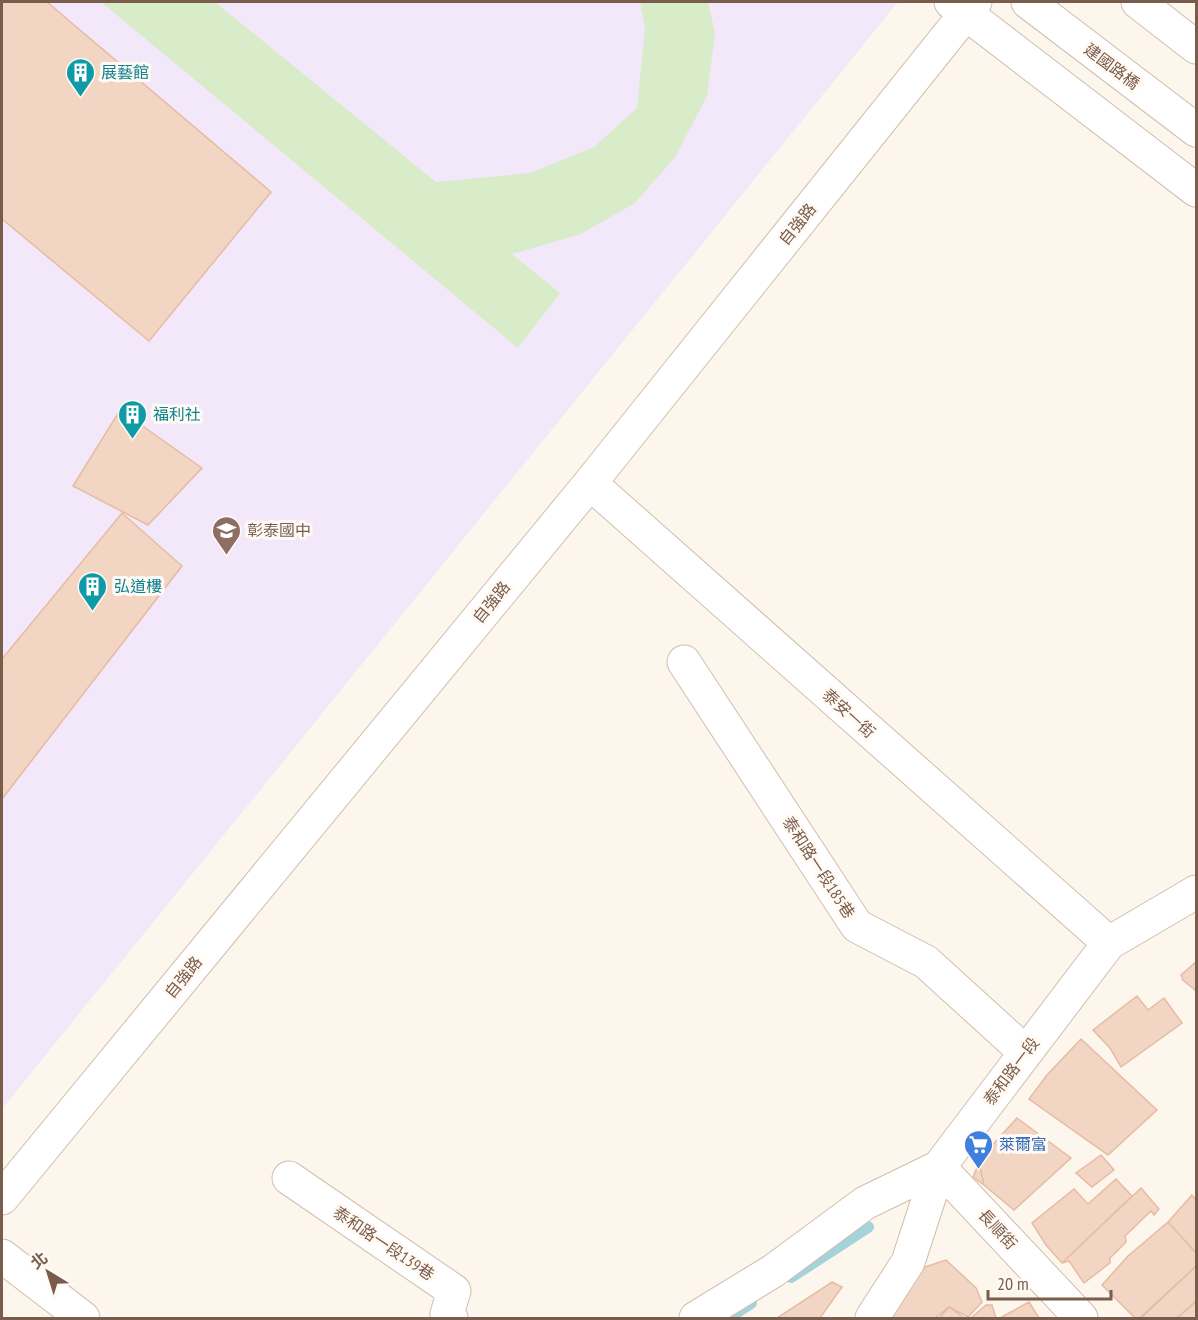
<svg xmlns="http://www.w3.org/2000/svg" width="1198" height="1320" font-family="'PT Sans Narrow','Noto Sans TC',sans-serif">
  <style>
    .education { fill: #f3e8fa }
    .green { fill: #d8ecc9 }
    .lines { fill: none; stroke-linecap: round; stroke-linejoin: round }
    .stream { stroke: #a5d3da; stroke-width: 12 }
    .building { fill: #f3d5c3; stroke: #e6bba3; stroke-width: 1.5 }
    .minor-casing { stroke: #d1beb0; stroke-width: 35 }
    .minor { stroke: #fff; stroke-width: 33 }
    .labels { text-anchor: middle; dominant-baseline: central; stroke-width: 6; stroke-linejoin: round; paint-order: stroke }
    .street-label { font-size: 16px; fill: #7a5c4d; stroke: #fffaf3 }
    .culture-label { font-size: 16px; fill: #0d838f; stroke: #fffaf3; text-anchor: start }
    .education-label { font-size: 16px; fill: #785e54; stroke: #fffaf3; text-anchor: start }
    .shop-label { font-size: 16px; fill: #366cbe; stroke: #fffaf3; text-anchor: start }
  </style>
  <rect width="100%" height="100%" fill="#fdf6ec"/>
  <path class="education" d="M2,2H898L2,1109Z"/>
  <path class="green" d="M101,2H215L436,182L530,173L594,147L637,108L645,29L640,2H708L715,33L707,96L676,156L635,203L581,234L512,254L560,293L518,348Z"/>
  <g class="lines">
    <path class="stream" d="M791,1277L868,1227
      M728,1318L751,1303"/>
  </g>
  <path class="building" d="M2,2H47L271,192L149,341L2,219Z
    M120,410L202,468L148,525L73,486Z
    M122,513L182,566L2,799V659Z
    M1196,962V991L1183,980L1181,975Z
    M1137,996L1148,1010L1164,998L1182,1023L1121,1067L1110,1048L1093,1030Z
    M1081,1039L1157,1110L1108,1155L1029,1099L1047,1075Z
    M1017,1118L1071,1158L1014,1210L984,1185L979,1163L987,1151Z
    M1101,1155L1114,1170L1092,1187L1076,1173Z
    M979,1163L984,1185L973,1177Z
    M1116,1179L1132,1196L1062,1263L1046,1245L1032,1223L1074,1189L1088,1204Z
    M1141,1188L1159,1209L1154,1215L1151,1211L1125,1236L1126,1242L1110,1258V1263L1084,1283L1069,1261L1062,1263Z
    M1192,1195L1196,1200V1253L1168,1222Z
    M1168,1222L1196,1253V1266L1140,1318H1135L1102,1285L1128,1256Z
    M946,1260L976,1288L982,1302L968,1317L949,1307L935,1318H881L913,1271Z
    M1196,1266V1301L1177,1318H1141Z
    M832,1282L842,1287L820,1318H777Z
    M1196,1301V1318H1177L1190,1307Z
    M1029,1302L1039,1318H1000Z
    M986,1305H992L996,1318H971Z
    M949,1307L964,1318H939Z"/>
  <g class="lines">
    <defs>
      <path id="minor" d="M951,2L1196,190
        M1028,2L1196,130
        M1138,2L1196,47
        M590,483L1109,943
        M684,662L857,926L926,962L1025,1052
        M939,1167L1081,1318
        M289,1178L454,1291L447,1314L451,1318
        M2,1198L590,483L975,2
        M2,1256L83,1318
        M696,1318L773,1271L865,1203L939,1167L1109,943L1196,892
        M872,1318L908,1262L939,1167"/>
    </defs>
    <use href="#minor" class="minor-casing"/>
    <use href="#minor" class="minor"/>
  </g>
  <defs>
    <symbol id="building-pin" viewBox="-11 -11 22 30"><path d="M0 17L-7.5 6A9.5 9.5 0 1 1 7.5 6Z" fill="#0f9aa8" stroke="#fffaf3"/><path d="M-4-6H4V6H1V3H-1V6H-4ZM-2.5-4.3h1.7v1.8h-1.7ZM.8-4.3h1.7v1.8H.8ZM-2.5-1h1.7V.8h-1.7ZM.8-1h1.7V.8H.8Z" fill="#fff"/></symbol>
    <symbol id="school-pin" viewBox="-11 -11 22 30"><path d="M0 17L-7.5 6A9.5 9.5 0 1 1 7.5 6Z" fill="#8d6e63" stroke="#fffaf3"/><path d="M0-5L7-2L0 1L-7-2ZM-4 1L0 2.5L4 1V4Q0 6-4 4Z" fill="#fff"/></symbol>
    <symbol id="supermarket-pin" viewBox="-11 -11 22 30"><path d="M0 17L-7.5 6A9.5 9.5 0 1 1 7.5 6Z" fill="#3f7fe0" stroke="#fffaf3"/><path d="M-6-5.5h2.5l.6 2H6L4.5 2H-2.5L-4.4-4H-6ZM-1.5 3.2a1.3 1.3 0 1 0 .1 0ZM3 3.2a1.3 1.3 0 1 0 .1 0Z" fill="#fff"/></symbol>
  </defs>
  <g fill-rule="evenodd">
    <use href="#building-pin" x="64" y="56" width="33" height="45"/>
    <use href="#building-pin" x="116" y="398" width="33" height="45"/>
    <use href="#school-pin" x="210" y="514" width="33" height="45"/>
    <use href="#building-pin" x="76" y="570" width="33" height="45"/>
    <use href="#supermarket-pin" x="962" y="1128" width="33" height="45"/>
  </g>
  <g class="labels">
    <g class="street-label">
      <text transform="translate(1112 66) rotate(37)">建國路橋</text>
      <text transform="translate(797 224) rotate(-51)">自強路</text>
      <text transform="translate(491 602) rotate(-51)">自強路</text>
      <text transform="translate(849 713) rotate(42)">泰安一街</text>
      <text transform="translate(819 867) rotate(57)">泰和路一段185巷</text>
      <text transform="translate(183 977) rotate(-51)">自強路</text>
      <text transform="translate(1011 1071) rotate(-53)">泰和路一段</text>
      <text transform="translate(998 1229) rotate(47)">長順街</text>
      <text transform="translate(384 1243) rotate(34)">泰和路一段139巷</text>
    </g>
    <g class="culture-label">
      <text x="101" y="72">展藝館</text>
      <text x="153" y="414">福利社</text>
      <text x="114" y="586">弘道樓</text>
    </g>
    <g class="education-label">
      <text x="247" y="530">彰泰國中</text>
    </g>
    <g class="shop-label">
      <text x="999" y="1144">萊爾富</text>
    </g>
  </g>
  <rect width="1198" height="1320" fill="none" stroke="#7a5c4d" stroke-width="6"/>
  <g transform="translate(48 1272) rotate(322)" stroke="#fffaf3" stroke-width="4.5" paint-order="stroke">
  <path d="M0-4.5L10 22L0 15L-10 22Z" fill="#7a5c4d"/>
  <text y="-9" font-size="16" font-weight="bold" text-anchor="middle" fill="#7a5c4d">北</text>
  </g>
  <path d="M988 1290v9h123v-9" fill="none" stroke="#7a5c4d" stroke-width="3"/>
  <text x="997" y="1290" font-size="18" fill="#7a5c4d" stroke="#fffaf3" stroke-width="4.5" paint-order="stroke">20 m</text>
</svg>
